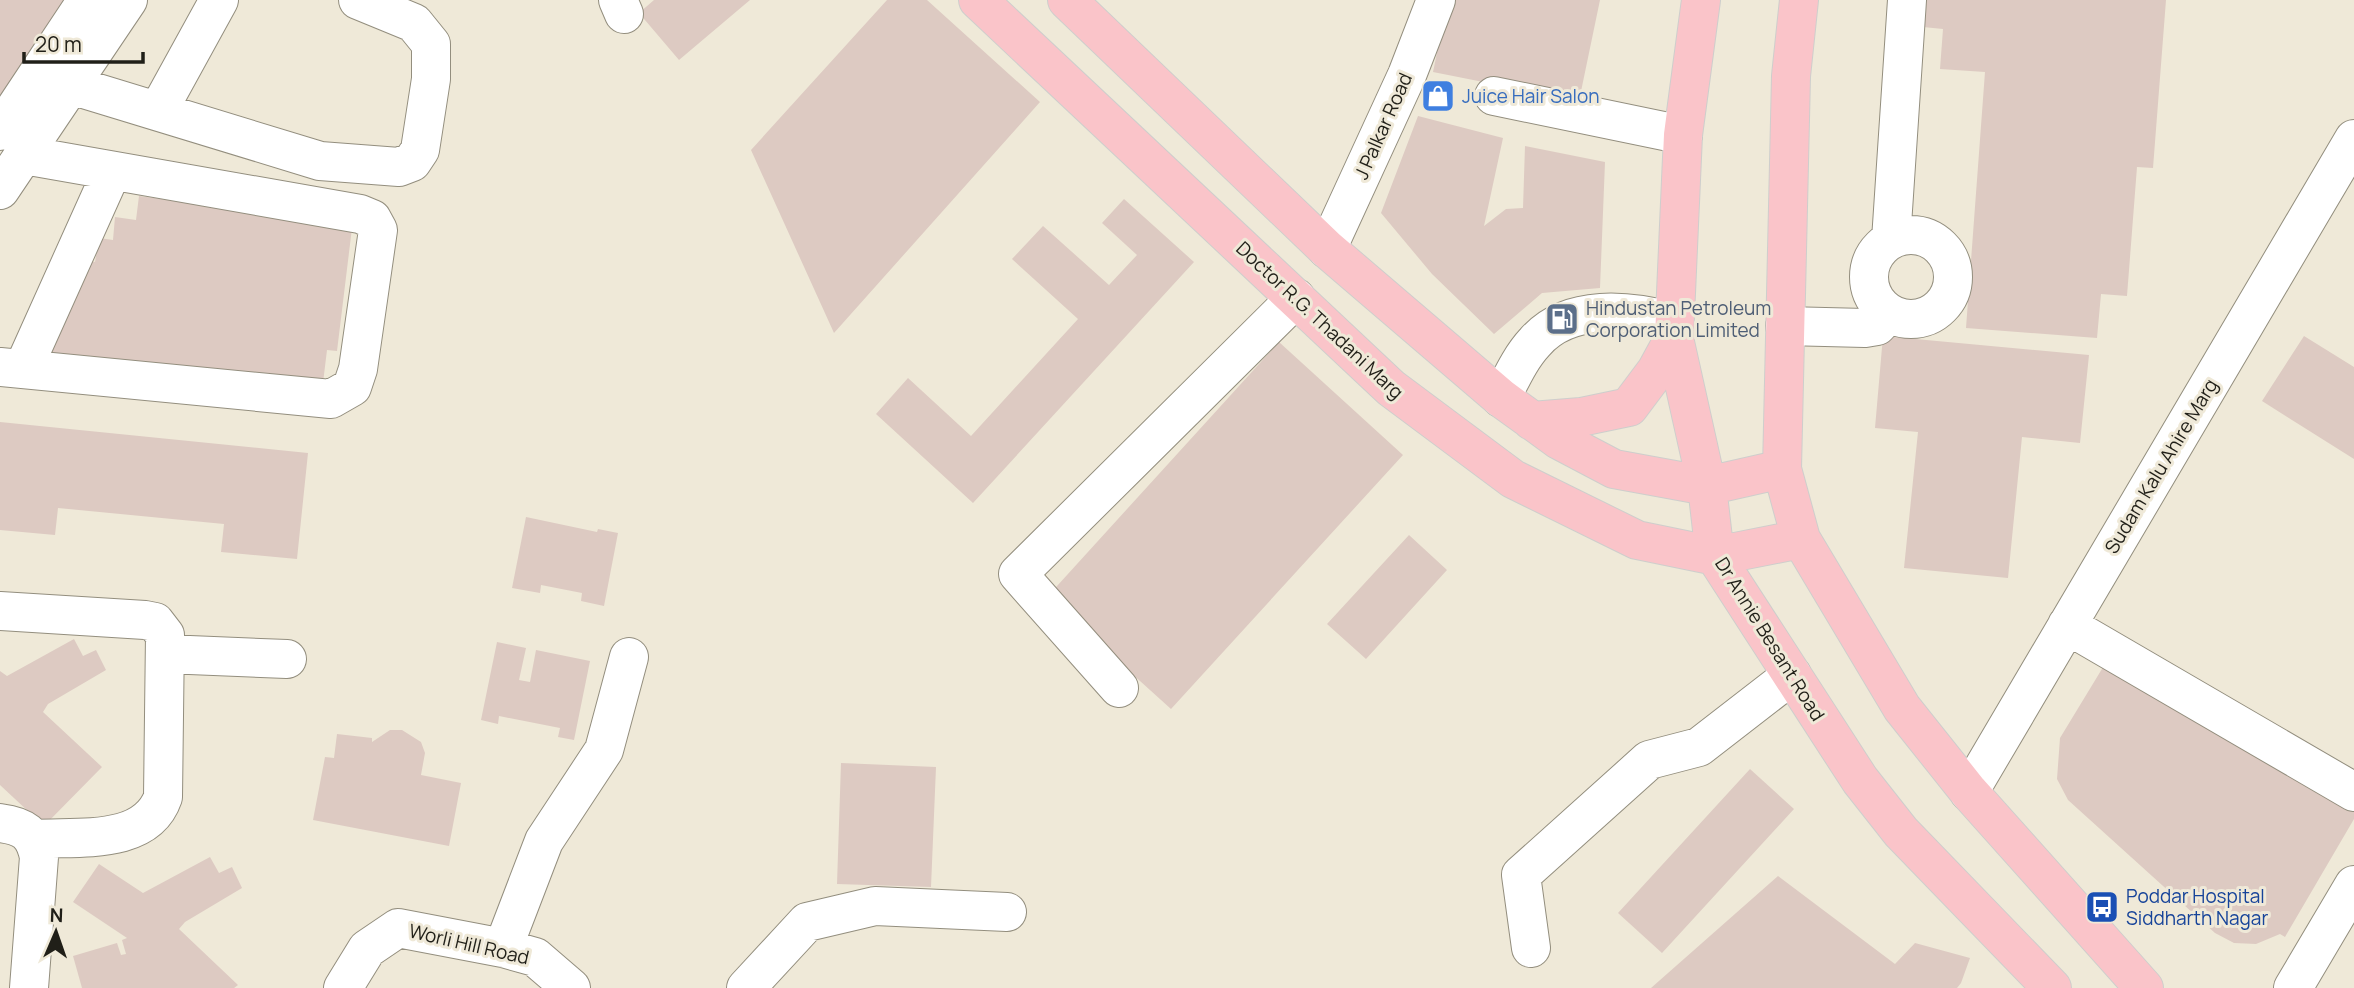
<svg xmlns="http://www.w3.org/2000/svg" width="2354" height="988" font-family="Manrope,sans-serif">
  <style>
    .building { fill: #ddcac2 }
    .lines { fill: none; stroke-linecap: round; stroke-linejoin: round }
    .minor-casing { stroke: #938e7e; stroke-width: 40 }
    .major-casing { stroke: #cececc; stroke-width: 40 }
    .minor { stroke: #fff; stroke-width: 38 }
    .major { stroke: #fac4c9; stroke-width: 38 }
    .labels { text-anchor: middle; dominant-baseline: central; stroke-width: 6; stroke-linejoin: round; paint-order: stroke }
    .shop-label { font-size: 19px; fill: #366cbe; stroke: #efe9d8; text-anchor: start }
    .street-label { font-size: 19px; fill: #201f18; stroke: #efe9d8 }
    .service-label { font-size: 19px; fill: #4e5e75; stroke: #efe9d8; text-anchor: start }
    .transit-label { font-size: 19px; fill: #164399; stroke: #efe9d8; text-anchor: start }
  </style>
  <rect width="100%" height="100%" fill="#efe9d8"/>
  <path class="building" d="M0,0H70L0,115Z
    M654,0H750L679,60L639,13Z
    M887,0H927L1040,102L834,333L751,150Z
    M1448,0H1600L1579,101L1433,72Z
    M1915,0H2166L2153,168L2137,167L2127,296L2101,294L2097,338L1966,328L1985,72L1940,69L1943,29L1913,26Z
    M1418,116L1503,138L1484,226L1506,209L1523,208L1525,146L1605,162L1600,288L1542,293L1494,334L1432,274L1381,213Z
    M139,196L321,220L352,228L337,351L327,350L322,391L51,356L56,324L85,260L95,262L99,238L113,240L115,217L136,220Z
    M1124,199L1194,262L973,503L876,414L908,378L971,436L1078,319L1012,259L1043,226L1109,285L1137,255L1102,223Z
    M1883,336L2089,355L2080,443L2022,437L2008,578L1904,568L1918,432L1875,428Z
    M2304,336L2354,367V459L2262,401Z
    M1279,342L1403,455L1171,709L1047,597Z
    M0,422L308,453L297,559L221,552L224,524L58,508L55,535L0,530Z
    M526,517L597,532L598,529L618,533L604,606L581,601L582,593L541,585L540,593L512,588Z
    M1409,535L1447,570L1366,659L1327,624Z
    M74,639L83,656L96,650L106,670L48,704L43,712L102,767L44,826L0,785V671L7,676Z
    M497,642L526,648L519,680L530,682L536,650L590,661L574,740L558,737L560,728L499,716L498,724L481,720Z
    M2108,659L2354,800V819L2285,937L2280,934L2256,944L2234,943L2215,933L2068,800L2057,779L2060,738Z
    M390,730H402L421,742L425,753L421,775L461,783L449,846L313,820L325,757L334,758L337,734L372,738V742Z
    M841,763L936,767L931,887L837,884Z
    M1750,769L1794,809L1662,953L1618,913Z
    M210,857L219,873L232,867L242,888L185,922L179,929L238,985L234,988H82L73,956L117,943L121,955L126,954L122,940L127,938L73,902L99,864L143,893Z
    M1778,876L1895,964L1915,943L1970,958L1961,983L1957,988H1651Z"/>
  <g class="lines">
    <defs>
      <path id="minor" d="M618,0L624,14
        M71,85L320,161L399,167L412,162L420,150L431,79V44L414,23L358,0
        M1494,96L1683,135
        M158,111L219,0
        M0,131L87,0
        M0,190L128,0
        M1869 277a42 42 0 1 1 84 0a42 42 0 1 1-84 0Z
        M1891,240L1907,0
        M1327,249L1407,75L1436,0
        M1785,326L1865,328L1877,326L1889,313
        M0,367L331,399L352,387L358,369L378,230L372,219L360,214L24,155
        M23,369L112,171
        M1501,398C1511,379 1520,358 1535,342C1569,303 1630,310 1674,322
        M0,611L145,620L155,622L165,635L163,797C146,846 78,836 35,839
        M2067,625L2354,792
        M165,654L287,659
        M1119,688L1018,574L1296,298
        M1969,792L2354,139
        M0,823C24,826 34,833 39,857L29,988
        M503,948L544,841L604,750L629,657
        M1531,948L1521,875L1649,760L1699,747L1792,675
        M343,988L367,949L398,928L503,948L535,957L571,988
        M746,988L807,922L875,906L1007,912
        M2293,988L2354,885"/>
      <path id="major" d="M978,0L1391,388L1513,479L1637,540L1715,556L1801,539
        M1067,0L1327,249L1501,398L1559,440L1614,469L1707,486L1782,469
        M1701,0L1683,135L1674,338L1707,486L1715,556L1860,780L1901,832L2052,988
        M1799,0L1791,76L1782,469L1801,539L1902,708L1969,792L2144,988
        M1532,421L1581,417L1629,407L1656,371L1674,338"/>
    </defs>
    <use href="#minor" class="minor-casing"/>
    <use href="#major" class="major-casing"/>
    <use href="#minor" class="minor"/>
    <use href="#major" class="major"/>
  </g>
  <defs>
    <symbol id="shop-square" viewBox="-11 -11 22 22"><rect x="-9" y="-9" width="18" height="18" rx="4" fill="#3f7fe0" stroke="#efe9d8"/><path d="M-5-2.5h2.3a2.7 3.5 0 0 1 5.4 0H5L5.5 6h-11ZM-1.5-2.5h3a1.5 2.3 0 0 0-3 0Z" fill="#fff"/></symbol>
    <symbol id="fuel-square" viewBox="-11 -11 22 22"><rect x="-9" y="-9" width="18" height="18" rx="4" fill="#5c6f8a" stroke="#efe9d8"/><path d="M-5.5-6h7V0h2V4h1.3V-2.5L3-4.5l.8-.8L6-3V5H2.5V1h-1V6h-7ZM-4.2-4.7v3.2H.2V-4.7Z" fill="#fff"/></symbol>
    <symbol id="bus-square" viewBox="-11 -11 22 22"><rect x="-9" y="-9" width="18" height="18" rx="4" fill="#1a4fb4" stroke="#efe9d8"/><path d="M-5-6H5V4H4V6H2V4H-2V6H-4V4H-5ZM-3.5-4V0h7V-4ZM-3.5 1.2v1.5H-2V1.2ZM2 1.2v1.5H3.5V1.2Z" fill="#fff"/></symbol>
  </defs>
  <g fill-rule="evenodd">
    <use href="#shop-square" x="1419" y="77" width="38" height="38"/>
    <use href="#fuel-square" x="1543" y="300" width="38" height="38"/>
    <use href="#bus-square" x="2083" y="888" width="38" height="38"/>
  </g>
  <g class="labels">
    <g class="shop-label">
      <text x="1462" y="96">Juice Hair Salon</text>
    </g>
    <g class="street-label">
      <text transform="translate(1383 126) rotate(-66)">J Palkar Road</text>
      <text transform="translate(1320 320) rotate(43)">Doctor R.G. Thadani Marg</text>
      <text transform="translate(2161 466) rotate(-59)">Sudam Kalu Ahire Marg</text>
      <text transform="translate(1770 639) rotate(58)">Dr Annie Besant Road</text>
      <text transform="translate(469 944) rotate(13)">Worli Hill Road</text>
    </g>
    <g class="service-label">
      <text x="1586" y="308">Hindustan Petroleum<tspan x="1586" dy="22">Corporation Limited</tspan></text>
    </g>
    <g class="transit-label">
      <text x="2126" y="896">Poddar Hospital<tspan x="2126" dy="22">Siddharth Nagar</tspan></text>
    </g>
  </g>
  <g transform="translate(56 932) rotate(2)" stroke="#efe9d8" stroke-width="5" paint-order="stroke">
  <path d="M0-5L12 26L0 18L-12 26Z" fill="#201f18"/>
  <text y="-10" font-size="19" font-weight="bold" text-anchor="middle" fill="#201f18">N</text>
  </g>
  <path d="M24 52v10h119v-10" fill="none" stroke="#201f18" stroke-width="3.5"/>
  <text x="35" y="52" font-size="21" fill="#201f18" stroke="#efe9d8" stroke-width="5" paint-order="stroke">20 m</text>
</svg>
